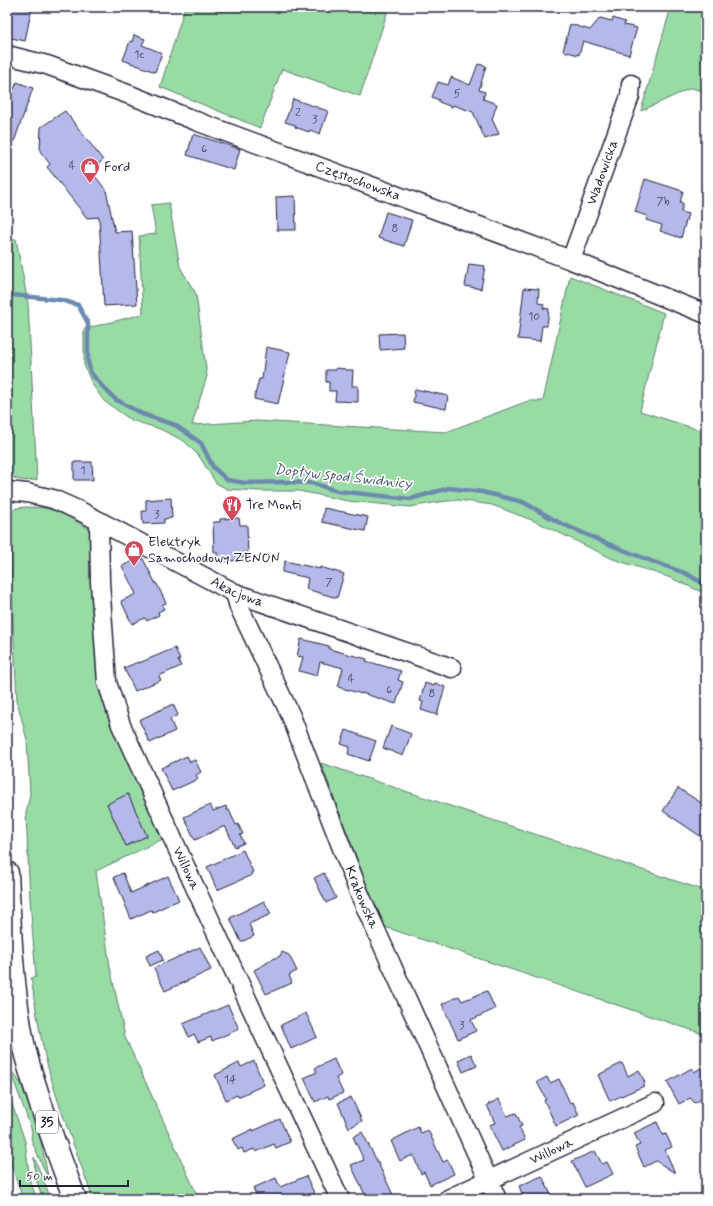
<svg xmlns="http://www.w3.org/2000/svg" width="713" height="1206" font-family="Mynerve,sans-serif">
  <style>
    .green { fill: #99dba5; stroke: #5e7e70 }
    .lines { fill: none; stroke-linecap: round; stroke-linejoin: round }
    .stream { stroke: #6c8aae; stroke-width: 4.5 }
    .building { fill: #b5b9ea; stroke: #22223b }
    .minor-casing { stroke: #22223b; stroke-width: 21 }
    .major-casing { stroke: #22223b; stroke-width: 25 }
    .minor { stroke: #fff; stroke-width: 18 }
    .major { stroke: #fff; stroke-width: 22 }
    .labels { text-anchor: middle; dominant-baseline: central; stroke-width: 3.5; stroke-linejoin: round; paint-order: stroke }
    .number-label { font-size: 12px; fill: #474867 }
    .shield { fill: #fff; stroke: #646476; stroke-width: 1 }
    .shield-label { font-size: 13px; font-weight: bold; fill: #22223b }
    .poi-label { font-size: 14px; fill: #22223b; stroke: #fff; text-anchor: start }
    .street-label { font-size: 14px; fill: #22223b; stroke: #fff }
    .water-label { font-size: 15px; font-style: italic; fill: #475674; stroke: #fff }
  </style>
  <rect width="100%" height="100%" fill="#fff"/>
  <filter id="ink" filterUnits="userSpaceOnUse"><feTurbulence type="fractalNoise" baseFrequency=".025" numOctaves="2"/><feDisplacementMap in="SourceGraphic" scale="8" xChannelSelector="R" yChannelSelector="G"/><feConvolveMatrix kernelMatrix="1 2 1 2 8 2 1 2 1" color-interpolation-filters="sRGB"/></filter>
  <g filter="url(#ink)">
    <path class="green" d="M185,7H389L360,96L282,69L260,128L160,87Z
      M671,7H706V92L691,88L641,111Z
      M169,203L180,267L196,294L207,376L192,425L257,421L446,432L528,401H543L570,276L664,313L640,411L706,432V594L671,578L613,559L537,522L492,505L458,500L439,502L410,507L348,501L299,491H259L227,489L216,483L199,456L184,441L160,429L131,420L104,401L92,384L84,365V329L143,314L139,236L156,234L151,205Z
      M16,239L28,303L37,480C24,481 16,482 7,472V240Z
      M27,507L44,508L60,512L91,530L98,670L163,839L96,871L110,967L125,1037L199,1199H93C77,1152 57,1105 45,1056C39,1030 35,1004 31,978L36,977L30,900L26,813L30,794L27,740L17,701L8,517L16,508Z
      M321,763L706,891V1035L382,926Z
      M7,1068L14,1074L21,1083L41,1141L49,1181L31,1139L32,1131L15,1084L12,1078L7,1076Z
      M7,1090L25,1141L30,1181L37,1199H23L7,1153Z
      M34,1157L51,1199H43L35,1177Z"/>
    <g class="lines">
      <path class="stream" d="M12,295L61,300L78,305L88,323V362L91,373L101,385L115,399L142,414L175,425L201,443L213,467L227,480L246,483L286,482L312,483L337,491L410,499L449,488L482,492L523,502L558,522L601,541L651,561L685,573L706,585"/>
    </g>
    <path class="building" d="M7,7H32L25,41L7,37Z
      M600,18L612,21L613,18L625,22L624,25L637,28L629,55L583,41L579,55L563,51L570,24L590,30Z
      M134,35L145,39L142,45L162,53L155,72L123,60L130,41L132,42Z
      M478,64L486,66L479,90L485,92L483,99L497,104L492,119L499,134L485,139L473,112L453,105L452,107L439,102V100L432,97L438,82L448,85L451,77L470,85Z
      M17,82L33,88L9,156H7V87L14,89Z
      M293,99L328,111L320,134L310,130L309,132L295,127V125L285,122Z
      M65,111L103,160L91,171L106,190L115,232L132,231L137,304L104,306L99,217L87,218L47,167L50,164L40,151L41,127Z
      M193,134L240,149L234,170L187,155Z
      M645,179L683,191L680,203H683L681,212L688,214L681,238L660,231L662,225L646,220L647,216L635,212Z
      M295,196L296,230H277L276,197Z
      M386,212L412,220L404,246L378,238Z
      M469,264L485,266L481,289L465,286Z
      M524,288L539,289L538,303L544,304L543,308L549,309L547,326H542L540,341L518,339Z
      M403,333L404,348L380,350L379,334Z
      M266,347L290,352L278,404L254,399L259,379H262Z
      M336,368L346,369V370H353L352,386H358V402L335,401L336,391H329V382H326V370H336Z
      M415,389L448,396L446,409L413,402Z
      M74,462H92L93,480H74Z
      M171,498L172,518L164,519V523L143,524L142,511H146V500Z
      M324,508L368,517L365,531L322,522Z
      M239,518L240,525H247L248,557H241V560L217,562V552H214L213,522H220V519Z
      M142,557L156,584H157L166,603L162,605L164,609L158,612L159,615L147,621L145,618L132,624L121,601L136,594L122,566Z
      M285,561L320,569V567L344,574L337,598L306,589L308,578L282,572Z
      M301,639L329,646V649L367,659L366,661L401,671L398,680L403,682L396,704L362,693V694L338,687L343,668L320,662L317,676L299,671L303,657L297,656Z
      M175,648L180,660H178L181,666L159,676L161,680L135,691L124,668L138,662L139,663Z
      M425,683L434,686L435,683L445,687L437,715L421,710L423,702L420,701Z
      M173,704L178,715L170,719L175,731L150,743L139,720Z
      M391,726L411,734L403,756L383,748Z
      M346,730L376,741L369,761L348,754L350,747L341,744Z
      M187,756L190,762L195,760L201,772L196,775L198,779L172,791L161,768Z
      M678,788L706,806V840L663,811Z
      M128,794L147,836L126,846L107,804Z
      M210,805L213,811L226,806L227,810H229L236,825L238,824L243,834L240,835L244,843L235,847L225,826L195,840L184,817Z
      M243,850L253,872L251,873L252,875L217,890L207,867Z
      M123,873L131,893L168,876L179,900L153,912L151,910L131,919L114,877Z
      M324,873L336,898L326,903L314,878Z
      M264,901L271,914L249,924L254,936L241,942L230,918Z
      M200,947L211,970L165,991L154,968Z
      M159,950L163,960L150,966L146,956Z
      M282,952L289,955L297,971L289,975L292,983L266,994L254,970L267,963L266,962L280,956Z
      M487,991L495,1009L471,1020L476,1031L458,1039L442,1004L459,996L462,1001Z
      M228,1005L239,1029L212,1041L211,1037L198,1042L194,1034L189,1037L183,1024Z
      M306,1013L317,1037L291,1049L281,1025Z
      M471,1054L477,1066L463,1072L458,1060Z
      M334,1059L341,1075L336,1078L343,1093L329,1099L328,1096L315,1102L304,1078L317,1072L315,1068Z
      M254,1061L264,1085L238,1097L237,1095L226,1100L215,1075L239,1063L241,1067Z
      M622,1063L628,1076L639,1070L645,1083L643,1084L644,1086L610,1101L598,1075Z
      M706,1065V1096L695,1103L690,1098L679,1104L667,1082L692,1068L694,1072Z
      M547,1077L550,1083L559,1079L570,1103L573,1102L579,1115L556,1126L544,1100L546,1099L537,1082Z
      M351,1097L362,1121L349,1128L338,1103Z
      M499,1099L507,1116L516,1113L522,1126L519,1127L525,1140L502,1151L489,1125L495,1123L487,1105Z
      M280,1119L290,1142L276,1148L274,1144L256,1152L254,1149L244,1153L242,1148L238,1150L232,1139L253,1129V1131Z
      M657,1122L663,1135L666,1134L672,1147L665,1150L675,1173L656,1161L644,1167L635,1147L640,1145L634,1133Z
      M418,1127L421,1133L428,1130L443,1162L448,1160L454,1174L430,1185L424,1172L421,1174L413,1155L400,1161L391,1141Z
      M362,1132L378,1163L395,1199H367L351,1165L364,1160L353,1137Z
      M595,1151L602,1164L607,1162L613,1174L585,1187L572,1161Z
      M306,1176L317,1199H252L257,1197L253,1188L276,1178L280,1187Z
      M542,1176L553,1199H524L519,1186Z"/>
    <g class="lines">
      <defs>
        <g id="minor">
          <path id="s1" d="M7,55L47,65L133,96L196,121L571,260L706,314"/>
          <path id="s2" d="M571,260L630,96L631,84"/>
          <path id="s3" d="M7,491L27,493L53,499L80,511L235,593L452,668"/>
          <path id="s4" d="M99,521L100,582L107,682L121,725L187,870L340,1199"/>
          <path id="s5" d="M235,593L239,607L291,716L360,895L497,1199"/>
          <path id="s6" d="M448,1199L655,1103"/>
        </g>
        <path id="major" d="M7,873C10,930 12,988 23,1043C27,1063 34,1082 40,1102C51,1134 63,1167 75,1199"/>
      </defs>
      <use href="#minor" class="minor-casing"/>
      <use href="#major" class="major-casing"/>
      <use href="#minor" class="minor"/>
      <use href="#major" class="major"/>
    </g>
  </g>
  <defs>
    <symbol id="shop-pin" viewBox="-11 -11 22 30"><path d="M0 17L-7.5 6A9.5 9.5 0 1 1 7.5 6Z" fill="#d1495b" stroke="#fff"/><path d="M-5-2.5h2.3a2.7 3.5 0 0 1 5.4 0H5L5.5 6h-11ZM-1.5-2.5h3a1.5 2.3 0 0 0-3 0Z" fill="#fff"/></symbol>
    <symbol id="restaurant-pin" viewBox="-11 -11 22 30"><path d="M0 17L-7.5 6A9.5 9.5 0 1 1 7.5 6Z" fill="#d1495b" stroke="#fff"/><path d="M-5-6h1v4h1v-4h1v4h1v-4h1v5L-1.5 .5V6h-2V.5L-5-1ZM5-6V6H3V1.5H1.5Q1.5-4 5-6Z" fill="#fff"/></symbol>
  </defs>
  <g fill-rule="evenodd">
    <use href="#shop-pin" x="79" y="156" width="22" height="30"/>
    <use href="#restaurant-pin" x="221" y="494" width="22" height="30"/>
    <use href="#shop-pin" x="123" y="539" width="22" height="30"/>
  </g>
  <g class="labels">
    <g class="number-label">
      <text x="139" y="55">1c</text>
      <text x="457" y="94">5</text>
      <text x="298" y="113">2</text>
      <text x="315" y="120">3</text>
      <text x="204" y="149">6</text>
      <text x="72" y="166">4</text>
      <text x="663" y="202">7b</text>
      <text x="395" y="229">8</text>
      <text x="534" y="317">10</text>
      <text x="83" y="471">1</text>
      <text x="157" y="515">3</text>
      <text x="329" y="583">7</text>
      <text x="351" y="679">4</text>
      <text x="389" y="690">6</text>
      <text x="432" y="694">8</text>
      <text x="462" y="1026">3</text>
      <text x="230" y="1080">14</text>
    </g>
    <rect class="shield" x="36" y="1111" width="22" height="22" rx="3"/>
    <g class="shield-label">
      <text x="47" y="1122">35</text>
    </g>
    <g class="poi-label">
      <text x="104" y="167">Ford</text>
      <text x="246" y="505">Tre Monti</text>
      <text x="148" y="542">Elektryk<tspan x="148" dy="16">Samochodowy ZENON</tspan></text>
    </g>
    <g class="street-label">
      <text stroke="none"><textPath href="#s2" startOffset="93">Wadowicka</textPath></text>
      <text stroke="none"><textPath href="#s1" startOffset="373">Częstochowska</textPath></text>
      <text stroke="none"><textPath href="#s3" startOffset="253">Akacjowa</textPath></text>
      <text stroke="none"><textPath href="#s4" startOffset="364">Willowa</textPath></text>
      <text stroke="none"><textPath href="#s5" startOffset="330">Krakowska</textPath></text>
      <text stroke="none"><textPath href="#s6" startOffset="114">Willowa</textPath></text>
    </g>
    <g class="water-label">
      <text transform="translate(343 477) rotate(6)">Dopływ spod Świdnicy</text>
    </g>
  </g>
  <rect width="713" height="1206" fill="none" stroke="#fff" stroke-width="24"/>
  <rect x="12" y="12" width="689" height="1182" fill="none" stroke="#22223b" stroke-width="1.5" filter="url(#ink)"/>
  <path d="M20 1180v6h108v-6" fill="none" stroke="#22223b" stroke-width="2"/>
  <text x="26" y="1180" font-size="12" fill="#22223b" stroke="#ffffff" stroke-width="3" paint-order="stroke">50 m</text>
</svg>
